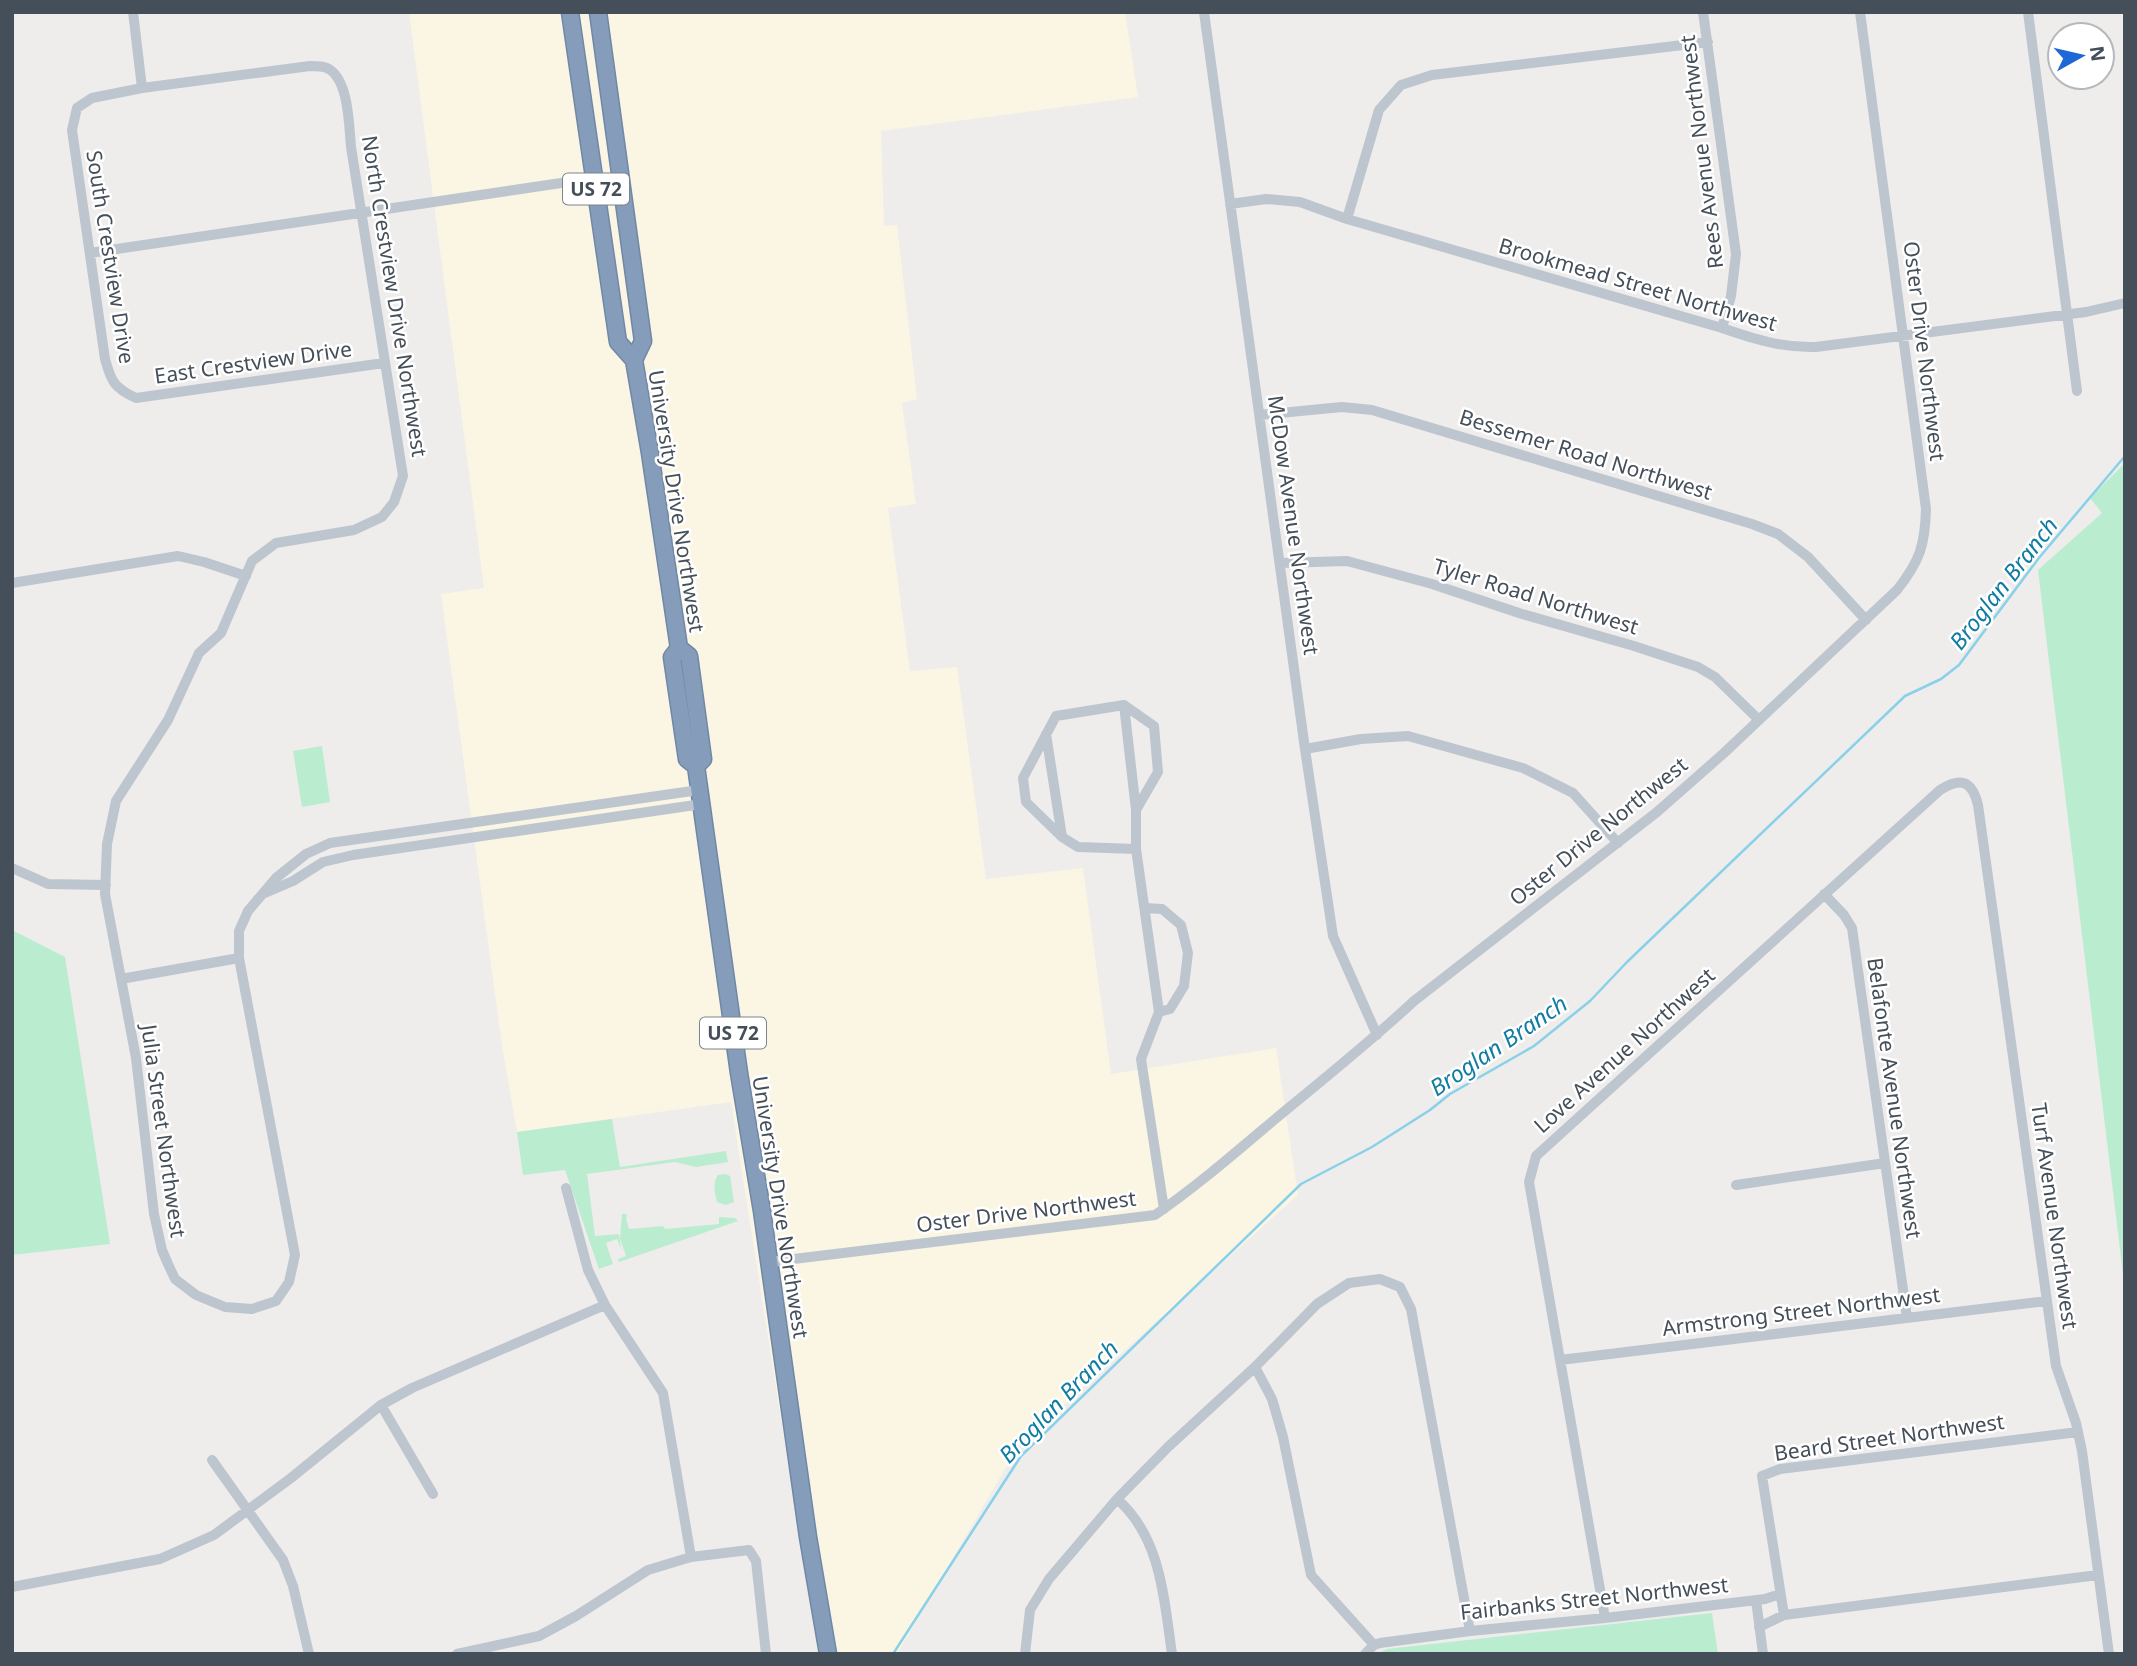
<svg xmlns="http://www.w3.org/2000/svg" width="2137" height="1666" font-family="'Noto Sans',sans-serif">
  <style>
    .commercial { fill: #fbf5e4 }
    .green { fill: #baecd0 }
    .lines { fill: none; stroke-linecap: round; stroke-linejoin: round }
    .stream { stroke: #88d1e8; stroke-width: 2.5 }
    .highway-casing { stroke: #7088a6; stroke-width: 19 }
    .minor { stroke: #bdc6ce; stroke-width: 10 }
    .highway { stroke: #859cba; stroke-width: 16 }
    .labels { text-anchor: middle; dominant-baseline: central; stroke-width: 5; stroke-linejoin: round; paint-order: stroke }
    .shield { fill: #fff; stroke: #7d848b; stroke-width: 2 }
    .shield-label { font-size: 19px; font-weight: bold; fill: #454f59 }
    .street-label { font-size: 21px; fill: #454f59; stroke: #fff }
    .water-label { font-size: 23px; font-style: italic; fill: #107da0; stroke: #fff }
  </style>
  <rect width="100%" height="100%" fill="#efecec"/>
  <path class="commercial" d="M409,12H1125L1138,97L881,131L884,226L897,225L917,399L902,403L916,504L888,508L910,671L957,667L986,879L1083,868L1111,1074L1276,1048L1298,1195L1019,1445L897,1654H818L731,1102L517,1132L502,1046L441,594L484,588Z"/>
  <path class="green" d="M2125,463V1291L2038,570L2102,513L2090,498Z
    M322,746L330,802L302,807L293,751Z
    M12,930L65,957L110,1244L12,1255Z
    M612,1119L620,1167L726,1151L728,1162L696,1167L675,1162L587,1174L595,1236L619,1234L621,1249L617,1239L606,1243L613,1264L599,1269L565,1170L523,1175L517,1132Z
    M725,1174L730,1176L734,1202L726,1205L717,1202C715,1193 712,1183 718,1175Z
    M622,1214H627L626,1219L629,1229L663,1226L665,1229L719,1224V1217L735,1218L738,1221L619,1262L618,1259L626,1256L620,1239Z
    M1712,1613L1718,1654H1377L1387,1649Z"/>
  <g class="lines">
    <path class="stream" d="M893,1654L1021,1456L1301,1184L1372,1147L1430,1110L1450,1094L1534,1046L1590,1001L1627,962L1905,696L1941,679L1959,665L2038,559L2125,456"/>
    <defs>
      <path id="highway" d="M570,12L618,342L634,360L650,453L679,648L689,656L703,759L696,766
        M598,12L643,341L634,360
        M679,648L672,657L687,759L696,766L739,1073L762,1211L808,1537L828,1654"/>
    </defs>
    <use href="#highway" class="highway-casing"/>
    <path class="minor" d="M133,12L142,88
      M1204,12L1305,749L1333,936L1377,1035
      M1703,12L1736,254L1731,296L1722,328
      M2028,12L2077,391
      M1230,204L1266,199L1300,202L1347,219L1722,328C1754,339 1782,348 1816,347L2086,312L2125,303
      M1347,219L1379,110L1401,85L1432,75L1708,42
      M90,253L595,178
      M384,363L136,398C114,388 111,381 105,359L72,130L77,108L92,98L142,88L310,66C314,66 322,66 327,68C349,78 349,126 351,147L403,476L394,502L382,517L354,530L276,543L252,561L221,633L199,653L168,720L116,801L107,844L105,894L136,1058L154,1214L162,1250L168,1264L175,1279L196,1295L225,1307L252,1309L276,1301L289,1282L295,1255L239,958V931L248,911L276,878L306,854L330,843L699,790
      M1260,415L1342,407L1372,410L1752,524L1778,534L1808,557L1866,620
      M1281,563L1347,561L1432,584L1522,614L1634,646L1698,667L1715,677L1759,720
      M12,583L178,556L204,562L246,576
      M1124,705L1136,810
      M1046,734L1062,837L1078,847L1136,849
      M1305,749L1361,739L1408,736L1523,768L1573,793L1618,843
      M1062,837L1026,802L1023,778L1056,716L1124,705L1154,726L1158,772L1136,810V849L1159,1012L1141,1059L1164,1209
      M12,868L48,884L106,885
      M265,893L293,881L323,862L353,855L702,804
      M1824,894L1844,915L1852,928L1907,1318
      M1145,908L1162,909L1181,925L1188,953L1184,986L1170,1009L1159,1012
      M121,979L239,958
      M1736,1185L1885,1163
      M566,1188L588,1270L605,1305L663,1393L691,1557
      M769,1262L1155,1215C1197,1186 1235,1153 1274,1120C1321,1081 1369,1043 1414,1001L1657,812L1724,753L1897,590C1920,561 1925,545 1926,509L1860,12
      M1560,1360L2047,1301
      M1255,1367L1272,1399L1283,1437L1311,1575L1374,1645
      M381,1405L433,1494
      M212,1460L283,1560L293,1586L309,1654
      M1117,1499C1161,1537 1164,1599 1172,1654
      M12,1587L160,1559L214,1535L291,1478L381,1405L412,1388L605,1305
      M1756,1600L1763,1654
      M1784,1615L1762,1476L1780,1469L2078,1432
      M1605,1618L1529,1182L1536,1156L1940,790C1960,777 1972,780 1978,805L2056,1366L2076,1423L2082,1451L2109,1654
      M1759,1627L1784,1615L2098,1575
      M457,1654L539,1636L576,1616L648,1570L691,1557L749,1550L756,1561L766,1654
      M1025,1654L1030,1610L1049,1579L1117,1499L1168,1447L1255,1367L1317,1304L1349,1283L1380,1279L1400,1287L1411,1309L1470,1631
      M1365,1654L1374,1645L1380,1643L1470,1631L1605,1618L1765,1599L1780,1594"/>
    <use href="#highway" class="highway"/>
  </g>
  <g class="labels">
    <g class="shield">
      <rect x="563" y="173.5" width="66" height="31" rx="5"/>
      <rect x="700" y="1017.5" width="66" height="31" rx="5"/>
    </g>
    <g class="shield-label">
      <text x="596" y="189">US 72</text>
      <text x="733" y="1033">US 72</text>
    </g>
    <g class="street-label">
      <text transform="translate(1701 152) rotate(-97)">Rees Avenue Northwest</text>
      <text transform="translate(111 257) rotate(81)">South Crestview Drive</text>
      <text transform="translate(1638 284) rotate(16)">Brookmead Street Northwest</text>
      <text transform="translate(395 296) rotate(81)">North Crestview Drive Northwest</text>
      <text transform="translate(1925 351) rotate(83)">Oster Drive Northwest</text>
      <text transform="translate(253 362) rotate(-8)">East Crestview Drive</text>
      <text transform="translate(1586 454) rotate(17)">Bessemer Road Northwest</text>
      <text transform="translate(677 501) rotate(81)">University Drive Northwest</text>
      <text transform="translate(1294 525) rotate(82)">McDow Avenue Northwest</text>
      <text transform="translate(1536 596) rotate(17)">Tyler Road Northwest</text>
      <text transform="translate(1598 831) rotate(-39)">Oster Drive Northwest</text>
      <text transform="translate(1624 1050) rotate(-42)">Love Avenue Northwest</text>
      <text transform="translate(1895 1098) rotate(82)">Belafonte Avenue Northwest</text>
      <text transform="translate(164 1131) rotate(82)">Julia Street Northwest</text>
      <text transform="translate(781 1207) rotate(81)">University Drive Northwest</text>
      <text transform="translate(1026 1211) rotate(-7)">Oster Drive Northwest</text>
      <text transform="translate(2055 1216) rotate(82)">Turf Avenue Northwest</text>
      <text transform="translate(1801 1311) rotate(-7)">Armstrong Street Northwest</text>
      <text transform="translate(1889 1437) rotate(-8)">Beard Street Northwest</text>
      <text transform="translate(1594 1598) rotate(-6)">Fairbanks Street Northwest</text>
    </g>
    <g class="water-label">
      <text transform="translate(2003 583) rotate(-52)">Broglan Branch</text>
      <text transform="translate(1498 1045) rotate(-34)">Broglan Branch</text>
      <text transform="translate(1058 1401) rotate(-46)">Broglan Branch</text>
    </g>
  </g>
  <rect width="2137" height="1666" fill="none" stroke="#454f59" stroke-width="28"/>
  <g transform="translate(2081 56) rotate(82)"><circle r="33" fill="#ffffff" stroke="#b5b9bd" stroke-width="2"/>
  <path d="M0-5L12 26L0 18L-12 26Z" fill="#1e67d7"/>
  <text y="-10" font-size="19" font-weight="bold" text-anchor="middle" fill="#454f59">N</text>
  </g>
</svg>
